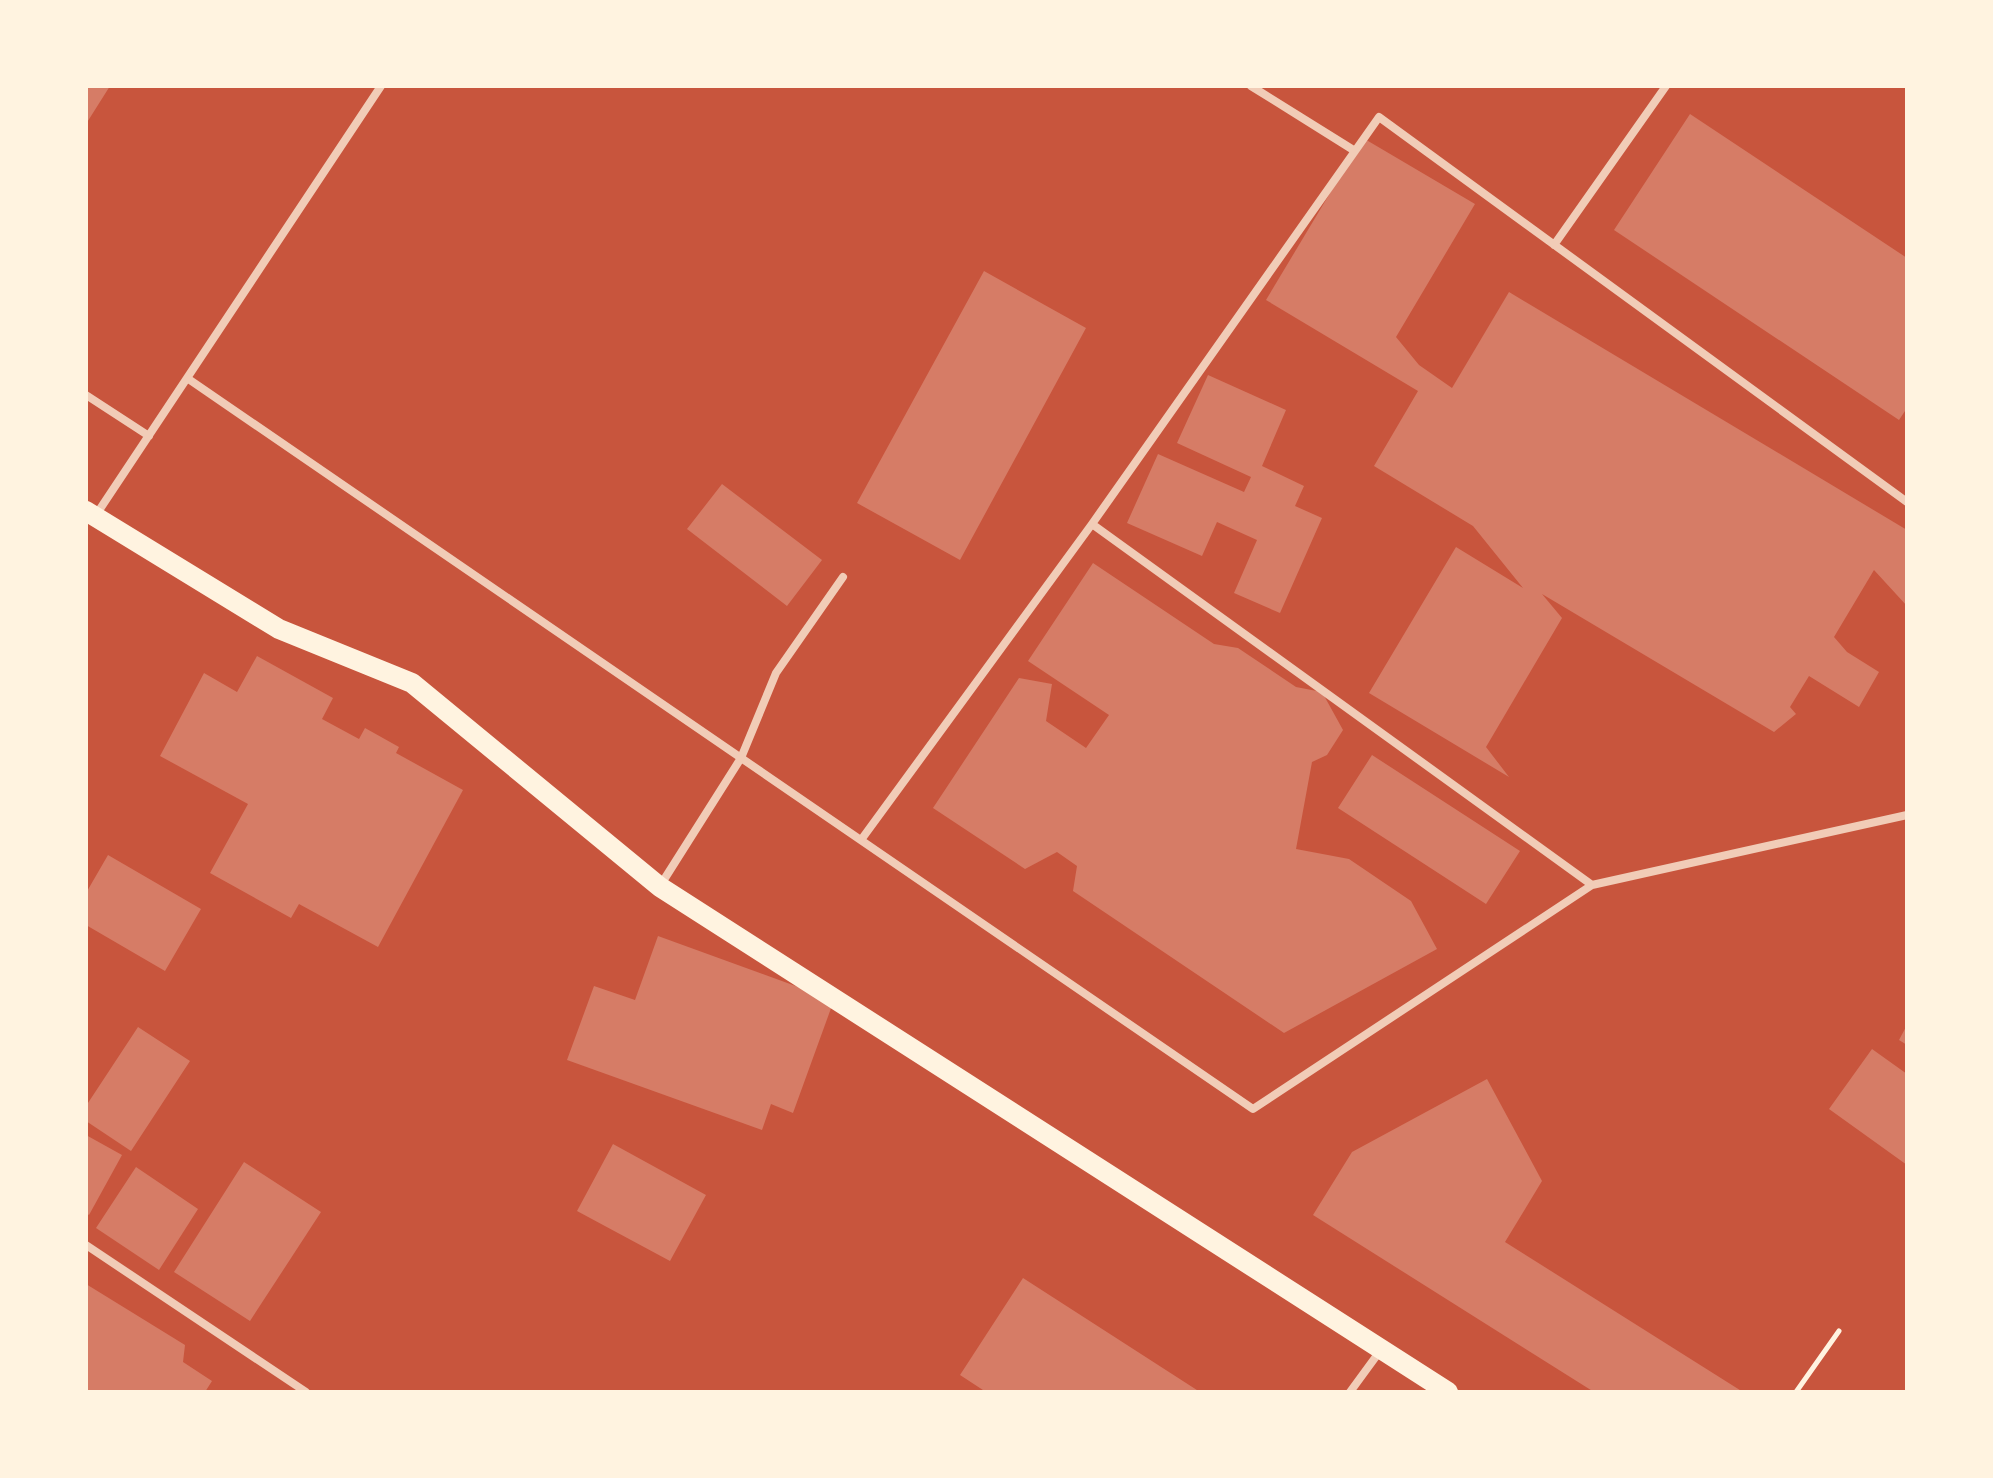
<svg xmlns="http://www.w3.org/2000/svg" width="1993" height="1478" font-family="Inter,sans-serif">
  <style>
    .building { fill: #d67c66 }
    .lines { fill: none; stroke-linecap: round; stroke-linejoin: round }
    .path { stroke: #fff3e0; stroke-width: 5 }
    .minor { stroke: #f1ccb7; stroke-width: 8 }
    .primary { stroke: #fff3e0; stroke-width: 20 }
  </style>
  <rect width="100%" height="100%" fill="#c8553d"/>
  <path class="building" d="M86,86H110L86,124Z
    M1690,114L1907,258V408L1899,420L1614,230Z
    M1363,138L1475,204L1396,337L1419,365L1452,388L1509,292L1907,530V606L1874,570L1834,637L1847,652L1879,672L1859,707L1809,676L1790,707L1796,714L1774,732L1542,594L1562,618L1486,747L1509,777L1369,693L1456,547L1523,588L1473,526L1374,466L1418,391L1266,300Z
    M984,271L1086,328L960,560L857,503Z
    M1208,375L1286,410L1262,466L1304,486L1295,506L1322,518L1280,613L1234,593L1257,540L1217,522L1202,556L1127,523L1158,454L1244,492L1251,477L1177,443Z
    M722,484L822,560L787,606L687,529Z
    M1093,563L1214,644L1238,648L1296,687L1322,692L1343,730L1327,755L1312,762L1296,849L1349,859L1411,901L1437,949L1284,1033L1073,891L1077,866L1057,852L1025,869L933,808L1019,678L1052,684L1046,721L1086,748L1109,715L1028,661Z
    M257,656L333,698L322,719L359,739L365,728L399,747L396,753L463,790L378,947L299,904L291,918L210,873L248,804L160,756L204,673L237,692Z
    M1372,755L1520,851L1486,904L1338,808Z
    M108,855L201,909L165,971L86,925V893Z
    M658,936L834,1000L793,1113L771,1104L762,1130L567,1060L594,986L635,1000Z
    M1907,1025V1045L1899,1040Z
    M138,1027L190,1061L131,1151L86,1121V1106Z
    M1872,1049L1907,1074V1165L1829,1109Z
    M1487,1079L1542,1181L1505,1242L1743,1392H1594L1313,1215L1352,1152Z
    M86,1135L122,1155L89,1215L86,1213Z
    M613,1144L706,1195L670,1261L577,1211Z
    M244,1162L321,1212L250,1321L174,1272Z
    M136,1167L198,1209L159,1270L96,1228Z
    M1023,1278L1200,1392H986L960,1375Z
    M86,1284L185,1345L183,1362L212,1381L205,1392H86Z"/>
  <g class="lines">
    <path class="path" d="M1796,1392L1839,1331"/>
    <path class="minor" d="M1251,86L1355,151
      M1554,245L1666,86
      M187,378L1253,1109L1592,885L1907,815
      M86,395L149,436
      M96,515L381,86
      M1092,524L1592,885
      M861,840L1092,524L1379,117L1907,502
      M660,886L741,758L776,673L843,577
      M86,1245L306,1392
      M1350,1392L1380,1351"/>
    <path class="primary" d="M86,511L279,629L412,683L660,887L1448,1392"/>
  </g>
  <rect width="1993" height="1478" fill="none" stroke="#fff3e0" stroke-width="176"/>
</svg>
